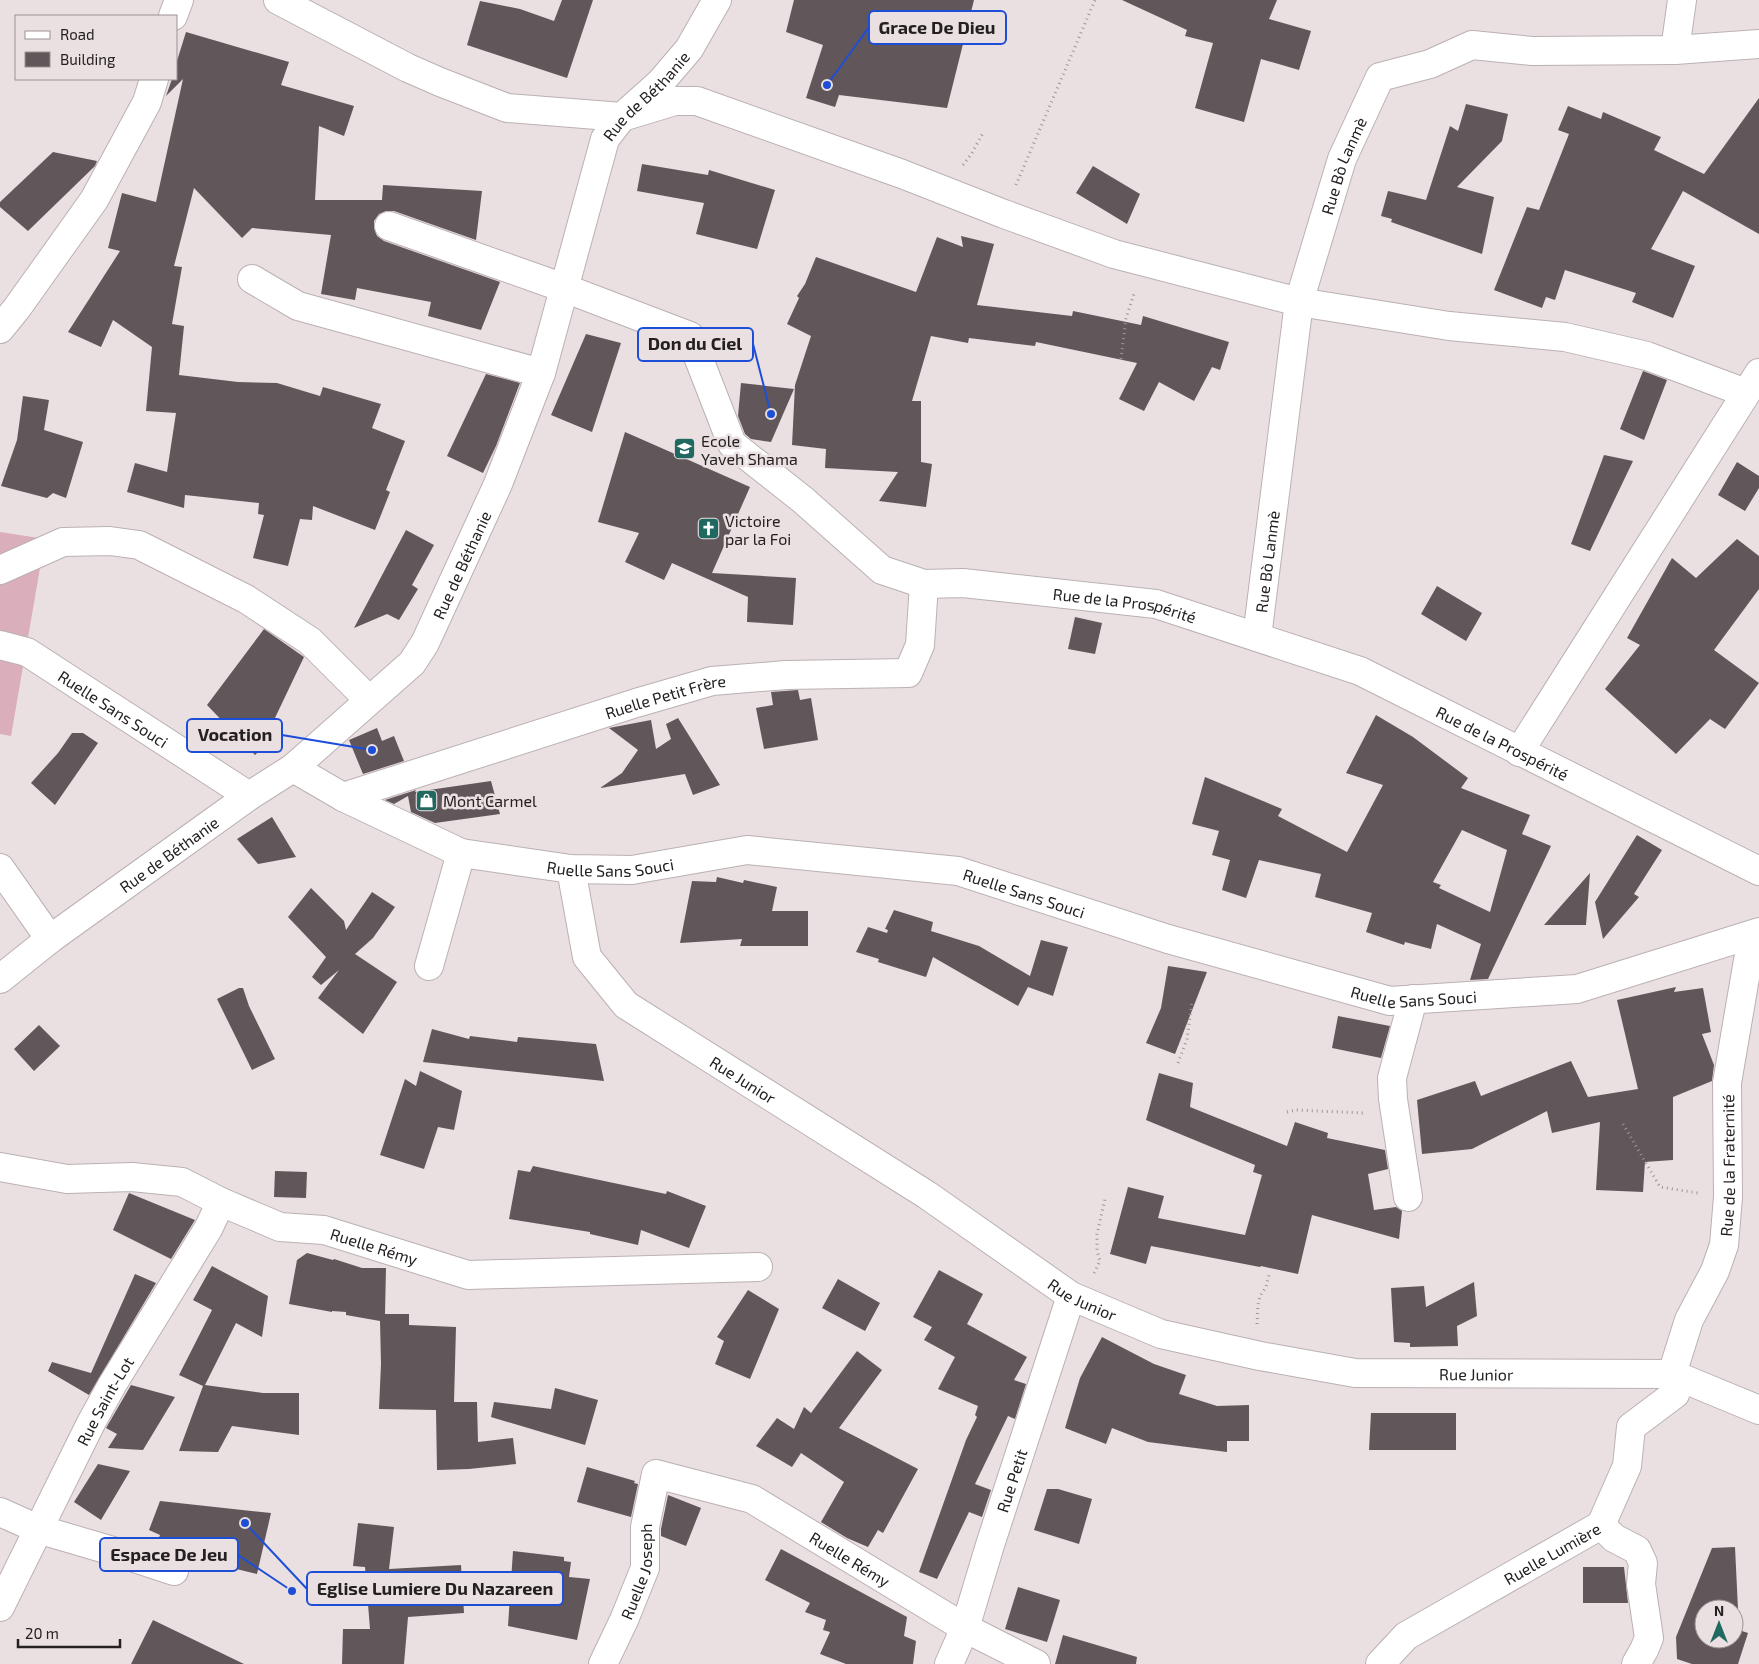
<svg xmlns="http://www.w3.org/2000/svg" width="1759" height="1664" font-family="'Exo 2',sans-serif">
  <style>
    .pitch { fill: #daaeba }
    .building { fill: #61575a; fill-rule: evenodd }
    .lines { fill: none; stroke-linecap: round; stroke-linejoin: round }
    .minor-casing { stroke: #bbb1b3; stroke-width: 30 }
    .path { stroke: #9e9698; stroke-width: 3; stroke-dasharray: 1 4; stroke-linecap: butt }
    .minor { stroke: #fff; stroke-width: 28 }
    .labels { text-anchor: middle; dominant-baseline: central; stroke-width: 5; stroke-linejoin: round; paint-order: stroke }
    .street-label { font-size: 16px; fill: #242021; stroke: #eadfe1 }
    .poi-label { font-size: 16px; fill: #242021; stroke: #eadfe1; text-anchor: start }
    .leader { fill: none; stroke: #1d4ed8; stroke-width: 2 }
    .callout-dot { fill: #1d4ed8; stroke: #eadfe1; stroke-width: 2 }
    .callout { fill: #eadfe1; stroke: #1d4ed8; stroke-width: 2 }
    .callout-label { font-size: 18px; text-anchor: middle; font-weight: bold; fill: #242021 }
  </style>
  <rect width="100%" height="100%" fill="#eadfe1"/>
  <path class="pitch" d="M0,532L45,539L11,736L0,734Z"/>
  <path class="building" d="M562,0H593L567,78L467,45L480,1L520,9L554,21Z
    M794,0H974L947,108L839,95L835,107L806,98L823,45L786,32Z
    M1122,0H1277L1269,19L1311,31L1299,70L1261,59L1244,122L1195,108L1213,43L1185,36L1187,30Z
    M186,32L289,62L281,85L354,106L344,136L319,126L315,200H382L383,185L482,191L476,240L394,211H386L379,214L374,221V228L377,236L384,241L500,282L481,330L428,316L431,302L357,288L355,300L321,294L331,235L252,228L242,238L194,188L174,266L182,267L172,324L184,326L179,375L238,382L277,383L320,396L323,387L381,404L372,428L405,441L386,490L390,492L375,530L313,506L312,520L300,519L288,566L253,558L264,515L258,514L259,503L185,495L184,508L127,492L135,463L167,472L176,413L146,411L152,347L113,320L101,347L68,332L120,251L108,248L122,193L156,202L183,79L166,96L172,79H176V64Z
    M1759,98V234L1683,191L1651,249L1695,266L1673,318L1632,302L1636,293L1565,270L1555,300L1546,297L1542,308L1494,290L1527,207L1539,210L1569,134L1558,130L1568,106L1601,119L1603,112L1661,137L1654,150L1704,174Z
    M1466,104L1508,114L1502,141L1457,187L1494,197L1482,254L1391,222L1392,219L1381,216L1388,191L1426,200L1450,126L1458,131Z
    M53,152L97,161L95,166L28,231L0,207V202Z
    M642,164L708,175L709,170L775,190L757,249L696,234L704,203L637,191Z
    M1093,166L1140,194L1127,224L1076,193Z
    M961,236L994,244L977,305L1072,316L1073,311L1141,325L1143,316L1229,342L1220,370L1212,367L1194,401L1159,382L1144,411L1119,399L1137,363L1036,342L1035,346L969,338L968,343L931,336L912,401H921V462L932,464L926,507L879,501L898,472L825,468L826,449L792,445L795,385L811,336L787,324L799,298L797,296L805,284L816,257L916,292L937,237L963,247Z
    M586,334L621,343L592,432L551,415Z
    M1643,371L1667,380L1644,440L1620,429Z
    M486,374L520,383L496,446L483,473L447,456Z
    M741,383L794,389L771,442L751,439L745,434L738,416Z
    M23,396L49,400L44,430L83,442L66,498L53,493L47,498L1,486L17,440Z
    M625,432L750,487L712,573L796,578L793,625L747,622L748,597L672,563L664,580L625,562L639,533L598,522Z
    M1604,455L1633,461L1590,551L1571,544Z
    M1737,462L1759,476V488L1745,511L1718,495Z
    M406,530L434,545L412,585L418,589L399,620L387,614L354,628Z
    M1737,539L1759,556V589L1714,650L1759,683L1725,729L1710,719L1676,754L1605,689L1640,645L1627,638L1672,558L1696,578Z
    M1437,586L1482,613L1466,641L1421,614Z
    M1075,617L1102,623L1095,654L1068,649Z
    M264,629L304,657L274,720L282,729L255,755L207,705Z
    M798,690L800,700L811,698L818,740L764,749L756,708L773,705L771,692Z
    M1376,715L1413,737L1468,778L1461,788L1530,815L1522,834L1551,846L1488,979L1470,980L1481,944L1437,924L1431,949L1405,942L1404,945L1366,932L1372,913L1315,897L1321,874L1259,860L1246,898L1222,890L1230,860L1212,855L1219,831L1192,824L1205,777L1282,809L1278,816L1347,852L1383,785L1346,773ZM1462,830L1507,850L1490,912L1439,888L1441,885L1433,882Z
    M678,718L720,785L693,795L685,774L600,788L622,773L638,750L609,728L651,720L656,749L671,739L666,724Z
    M377,728L382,741L394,736L404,761L363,774L349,740Z
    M72,733H83L98,743L55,805L31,783L58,753Z
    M491,781L500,814L435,823L411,812L408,796L394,804L385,800L416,790L415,792Z
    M272,817L296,857L258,864L237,839Z
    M1637,835L1662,850L1634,894L1639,897L1603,939L1595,902Z
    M1590,873L1586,925H1544Z
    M717,877L743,883L744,880L777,887L772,911H808V946H740L742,939L680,943L692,881L716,882Z
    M311,888L344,921L346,930L372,892L395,907L373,938L355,954L397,982L363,1034L318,998L339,970L321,985L312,977L326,957L288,917Z
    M894,910L933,922L931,931L979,946L1030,976L1041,940L1068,947L1053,996L1028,987L1018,1006L933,957L926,977L878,962L879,959L856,952L868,927L887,933L888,930L885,929Z
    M1168,966L1207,972L1175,1054L1146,1043L1161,1008Z
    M1676,987L1674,992L1703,988L1711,1032L1702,1034L1714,1065L1712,1081L1673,1097V1160L1645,1162L1643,1192L1596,1190L1600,1122L1552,1133L1547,1111L1472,1149L1422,1154L1417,1100L1475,1081L1481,1096L1571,1061L1588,1097L1638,1089L1617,1000Z
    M239,988H243L249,1006L275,1059L252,1070L217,999Z
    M1338,1016L1390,1026L1381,1058L1332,1048Z
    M39,1025L60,1046L34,1071L14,1049Z
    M432,1029L469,1039L470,1036L517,1042L518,1037L596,1044L604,1081L423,1062Z
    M420,1071L462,1091L454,1130L438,1127L424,1169L380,1155L405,1079L416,1086Z
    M1159,1073L1193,1083L1190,1107L1287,1146L1295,1122L1328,1133L1327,1138L1385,1150L1388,1169L1368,1174L1374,1210L1396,1207L1402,1211L1399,1239L1312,1215L1298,1274L1261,1266L1260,1267L1151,1246L1146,1264L1110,1254L1128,1187L1164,1196L1158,1218L1245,1235L1262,1175L1253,1172L1255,1165L1146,1120Z
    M533,1166L666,1194L667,1191L706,1206L689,1248L641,1230L638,1245L590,1234V1232L509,1219L518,1170L530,1172Z
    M275,1171L307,1172L306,1198L274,1197Z
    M129,1193L195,1220L171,1259L113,1230Z
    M307,1253L333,1260L334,1259L362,1268H386L385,1314H409V1325L456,1327L454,1402H477L478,1442L513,1438L516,1464L469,1469L437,1470L436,1410L379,1409L381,1364L380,1321L346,1315V1312L332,1311V1312L289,1304L297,1260Z
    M212,1266L268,1296L262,1337L236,1323L205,1385L263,1393H299V1435L232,1426L218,1452L179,1451L203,1386L179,1375L212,1310L193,1300Z
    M939,1270L983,1294L967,1324L1027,1357L1014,1380L1026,1384L1015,1419L1008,1416L975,1484L991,1490L982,1517L969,1512L937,1579L919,1572L966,1440L977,1417L975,1415L978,1406L938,1389L955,1357L924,1340L932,1327L913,1317Z
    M135,1274L156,1283L89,1395L48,1371L52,1362L91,1373Z
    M838,1279L880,1303L865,1331L822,1308Z
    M1474,1282L1477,1316L1457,1326L1458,1346L1410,1347V1343L1394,1342L1391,1288L1424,1286L1426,1307Z
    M748,1290L779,1309L750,1379L715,1364L724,1341L717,1337Z
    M1102,1337L1154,1364L1186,1375L1179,1394L1217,1406L1249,1405V1441H1227V1452L1148,1442L1112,1428L1106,1444L1065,1428L1080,1378Z
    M857,1351L882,1370L839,1428L918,1469L883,1533L878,1530L868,1547L847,1538L821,1522L844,1482L801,1453L792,1467L756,1446L777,1418L794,1429L804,1407L811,1413Z
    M131,1385L175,1397L143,1450L108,1448L117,1434L106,1428Z
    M555,1388L598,1400L585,1445L491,1417L494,1402L551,1409Z
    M1371,1413H1456V1450H1369Z
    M98,1464L130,1471L101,1520L74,1502Z
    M587,1467L635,1481L634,1483L638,1484L631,1517L577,1502Z
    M1047,1489H1058L1092,1499L1079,1544L1034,1530Z
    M668,1495L701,1508L686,1546L661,1536V1529Z
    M160,1501L271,1513L257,1574L174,1554L155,1548L160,1535L149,1530Z
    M358,1523L394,1527L389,1569L461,1565L464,1613L408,1617L404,1664H342L343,1629H370L365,1567L353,1566Z
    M1735,1547L1739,1630L1748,1633L1738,1664H1692L1677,1659L1676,1637L1712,1548ZM1704,1609H1734V1639H1704Z
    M781,1549L907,1617L904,1636L916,1641L913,1664H846L820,1654L830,1632L823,1630L826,1620L805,1612L810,1603L765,1580Z
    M513,1551L564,1557V1561L571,1562L569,1577L590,1579L577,1640L508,1626Z
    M1583,1567H1624L1628,1603H1583Z
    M1018,1587L1060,1600L1047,1642L1005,1629Z
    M153,1620L244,1664H131Z
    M1063,1635L1137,1657L1136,1664H1055Z"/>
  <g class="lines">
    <defs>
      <g id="minor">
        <path d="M278,0L408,68L440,82L507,108L622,117L675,101H697L902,174L1004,214L1114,254L1299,302L1449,326L1565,337L1647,356L1746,393"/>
        <path d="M173,16L179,0"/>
        <path d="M1675,50L1682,0"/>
        <path id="s1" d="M389,226L564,288L690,336L732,444L803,500L882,570L924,584L963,583L1156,604L1360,671L1759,871"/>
        <path d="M252,279L298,306L541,373"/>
        <path d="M0,329L17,308L94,200L147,102L154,79"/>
        <path d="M0,570L63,542L110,541L139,545L246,599L310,641L369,700"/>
        <path id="s2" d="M1257,637L1299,302L1342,159L1380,77L1430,64L1472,45L1532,51L1675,50L1759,44"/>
        <path id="s3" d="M0,645L27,652L249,796"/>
        <path d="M1519,752L1759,373"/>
        <path id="s4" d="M293,768L343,797L461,853L571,869L632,870L747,850L958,871L1168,939L1390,1001L1577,989L1759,932"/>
        <path id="s5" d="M343,797L636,703L712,681L786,675L908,673L920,645L924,584"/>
        <path d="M0,868L50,939"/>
        <path id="s6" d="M571,869L587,957L626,1005L927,1195L1071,1296L1161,1334L1260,1356L1355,1373L1672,1374L1759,1410"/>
        <path d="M429,966L461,853"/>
        <path id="s7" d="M0,979L50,939L249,796L293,768L412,663L425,643L498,484L541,373L605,139L622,117L660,83L689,49L717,0"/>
        <path id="s8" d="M0,1167L67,1179L132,1177L182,1182L221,1202L280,1227L324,1230L468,1275L758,1267"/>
        <path d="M1408,1197L1393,1099L1392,1078L1413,999"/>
        <path d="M0,1512L38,1529L116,1552L174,1571"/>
        <path d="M1601,1525L1614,1538L1637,1550L1643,1563L1641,1584L1649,1638L1644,1650L1636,1664"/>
        <path id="s9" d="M0,1607L91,1423L112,1385L208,1229L221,1202"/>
        <path id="s10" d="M603,1664L624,1620L645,1568V1527L656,1474L752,1499L965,1628L1036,1664"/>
        <path id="s11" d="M949,1664L965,1628L990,1545L1071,1296"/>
        <path id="s12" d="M1380,1664L1406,1636L1601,1525L1627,1466L1631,1427L1675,1394L1672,1374L1689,1320L1715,1271L1724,1245L1728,1197L1727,1083L1748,960L1759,953"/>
      </g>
    </defs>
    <use href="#minor" class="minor-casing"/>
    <path class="path" d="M963,165L972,153L984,131
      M1016,185L1095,0
      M1121,359L1126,318L1135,291
      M1178,1063L1187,1039L1192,1001
      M1287,1112L1296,1110L1363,1113
      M1623,1124L1660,1187L1698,1193
      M1094,1273L1100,1261L1097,1251V1234L1105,1199
      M1257,1324L1258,1305L1260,1296L1266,1287L1269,1275"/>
    <use href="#minor" class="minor"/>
  </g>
  <defs>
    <symbol id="school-square" viewBox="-11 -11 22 22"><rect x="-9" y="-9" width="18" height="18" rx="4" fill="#1f6961" stroke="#eadfe1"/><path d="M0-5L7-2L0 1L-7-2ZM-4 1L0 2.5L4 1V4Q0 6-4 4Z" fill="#fff"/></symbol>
    <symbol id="church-square" viewBox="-11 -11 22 22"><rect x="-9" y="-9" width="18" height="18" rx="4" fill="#1f6961" stroke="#eadfe1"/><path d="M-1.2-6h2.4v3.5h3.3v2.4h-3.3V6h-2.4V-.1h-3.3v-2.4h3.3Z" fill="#fff"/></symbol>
    <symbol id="shop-square" viewBox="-11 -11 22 22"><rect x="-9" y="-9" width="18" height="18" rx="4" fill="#1f6961" stroke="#eadfe1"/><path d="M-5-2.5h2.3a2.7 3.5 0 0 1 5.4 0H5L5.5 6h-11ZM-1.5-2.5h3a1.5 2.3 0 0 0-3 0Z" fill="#fff"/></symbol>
  </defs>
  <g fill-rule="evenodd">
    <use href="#school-square" x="672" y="436" width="25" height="25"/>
    <use href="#church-square" x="696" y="516" width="25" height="25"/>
    <use href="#shop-square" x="414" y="788" width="25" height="25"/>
  </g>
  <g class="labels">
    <g class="street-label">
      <text stroke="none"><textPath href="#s7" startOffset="1140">Rue de Béthanie</textPath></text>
      <text stroke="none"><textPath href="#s2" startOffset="481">Rue Bò Lanmè</textPath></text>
      <text stroke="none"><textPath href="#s2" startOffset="76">Rue Bò Lanmè</textPath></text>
      <text stroke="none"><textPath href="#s7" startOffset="630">Rue de Béthanie</textPath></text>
      <text stroke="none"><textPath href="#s1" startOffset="879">Rue de la Prospérité</textPath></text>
      <text stroke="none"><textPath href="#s5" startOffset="338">Ruelle Petit Frère</textPath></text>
      <text stroke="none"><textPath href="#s3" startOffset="131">Ruelle Sans Souci</textPath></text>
      <text stroke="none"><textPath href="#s1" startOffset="1284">Rue de la Prospérité</textPath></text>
      <text stroke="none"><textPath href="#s7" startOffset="210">Rue de Béthanie</textPath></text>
      <text stroke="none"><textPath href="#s4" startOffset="339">Ruelle Sans Souci</textPath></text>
      <text stroke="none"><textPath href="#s4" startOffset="759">Ruelle Sans Souci</textPath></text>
      <text stroke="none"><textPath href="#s4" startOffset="1164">Ruelle Sans Souci</textPath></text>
      <text stroke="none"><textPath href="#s6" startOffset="290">Rue Junior</textPath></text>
      <text stroke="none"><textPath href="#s12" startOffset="661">Rue de la Fraternité</textPath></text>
      <text stroke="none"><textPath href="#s8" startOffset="388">Ruelle Rémy</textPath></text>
      <text stroke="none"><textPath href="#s6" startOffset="695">Rue Junior</textPath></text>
      <text stroke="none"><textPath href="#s6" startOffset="1100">Rue Junior</textPath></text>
      <text stroke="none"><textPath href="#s9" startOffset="231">Rue Saint-Lot</textPath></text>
      <text stroke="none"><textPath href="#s11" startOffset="194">Rue Petit</textPath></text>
      <text stroke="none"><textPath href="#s12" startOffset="206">Ruelle Lumière</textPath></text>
      <text stroke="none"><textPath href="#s10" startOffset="414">Ruelle Rémy</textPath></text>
      <text stroke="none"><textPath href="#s10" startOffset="100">Ruelle Joseph</textPath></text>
    </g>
    <g class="poi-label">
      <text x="701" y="440">Ecole<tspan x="701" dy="18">Yaveh Shama</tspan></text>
      <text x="725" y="520">Victoire<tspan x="725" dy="18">par la Foi</tspan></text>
      <text x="443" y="800">Mont Carmel</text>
    </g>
  </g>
  <path class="leader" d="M827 85L869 27M771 414L753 344M372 750L282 735M292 1591L238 1555M245 1523L307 1589"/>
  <g class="callout-dot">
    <circle cx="827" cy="85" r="5"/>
    <circle cx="771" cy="414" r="5"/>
    <circle cx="372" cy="750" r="5"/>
    <circle cx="292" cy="1591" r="5"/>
    <circle cx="245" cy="1523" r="5"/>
  </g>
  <g class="callout">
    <rect x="869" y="11" width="137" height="33" rx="5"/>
    <rect x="638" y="328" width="115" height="33" rx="5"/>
    <rect x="187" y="719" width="95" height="33" rx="5"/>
    <rect x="100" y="1538" width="138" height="33" rx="5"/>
    <rect x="307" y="1572" width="256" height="33" rx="5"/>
  </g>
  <g class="callout-label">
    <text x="937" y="34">Grace De Dieu</text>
    <text x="695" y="350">Don du Ciel</text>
    <text x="235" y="741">Vocation</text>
    <text x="169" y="1561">Espace De Jeu</text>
    <text x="435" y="1595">Eglise Lumiere Du Nazareen</text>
  </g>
  <rect x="15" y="15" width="162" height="65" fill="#eadfe1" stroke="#9b9394"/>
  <rect x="25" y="31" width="25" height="8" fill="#ffffff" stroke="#9b9394"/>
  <text x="60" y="40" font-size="15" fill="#242021">Road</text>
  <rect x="25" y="52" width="25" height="15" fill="#61575a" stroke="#9b9394"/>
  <text x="60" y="65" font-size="15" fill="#242021">Building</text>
  <g transform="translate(1719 1624)"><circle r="24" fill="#eadfe1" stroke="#9b9394"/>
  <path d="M0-4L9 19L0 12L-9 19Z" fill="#1f6961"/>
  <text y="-8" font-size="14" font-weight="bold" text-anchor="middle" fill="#242021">N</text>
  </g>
  <path d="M18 1639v8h102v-8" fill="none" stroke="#242021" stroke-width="2.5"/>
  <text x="25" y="1639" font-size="15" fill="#242021" stroke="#eadfe1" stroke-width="4" paint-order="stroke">20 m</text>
</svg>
